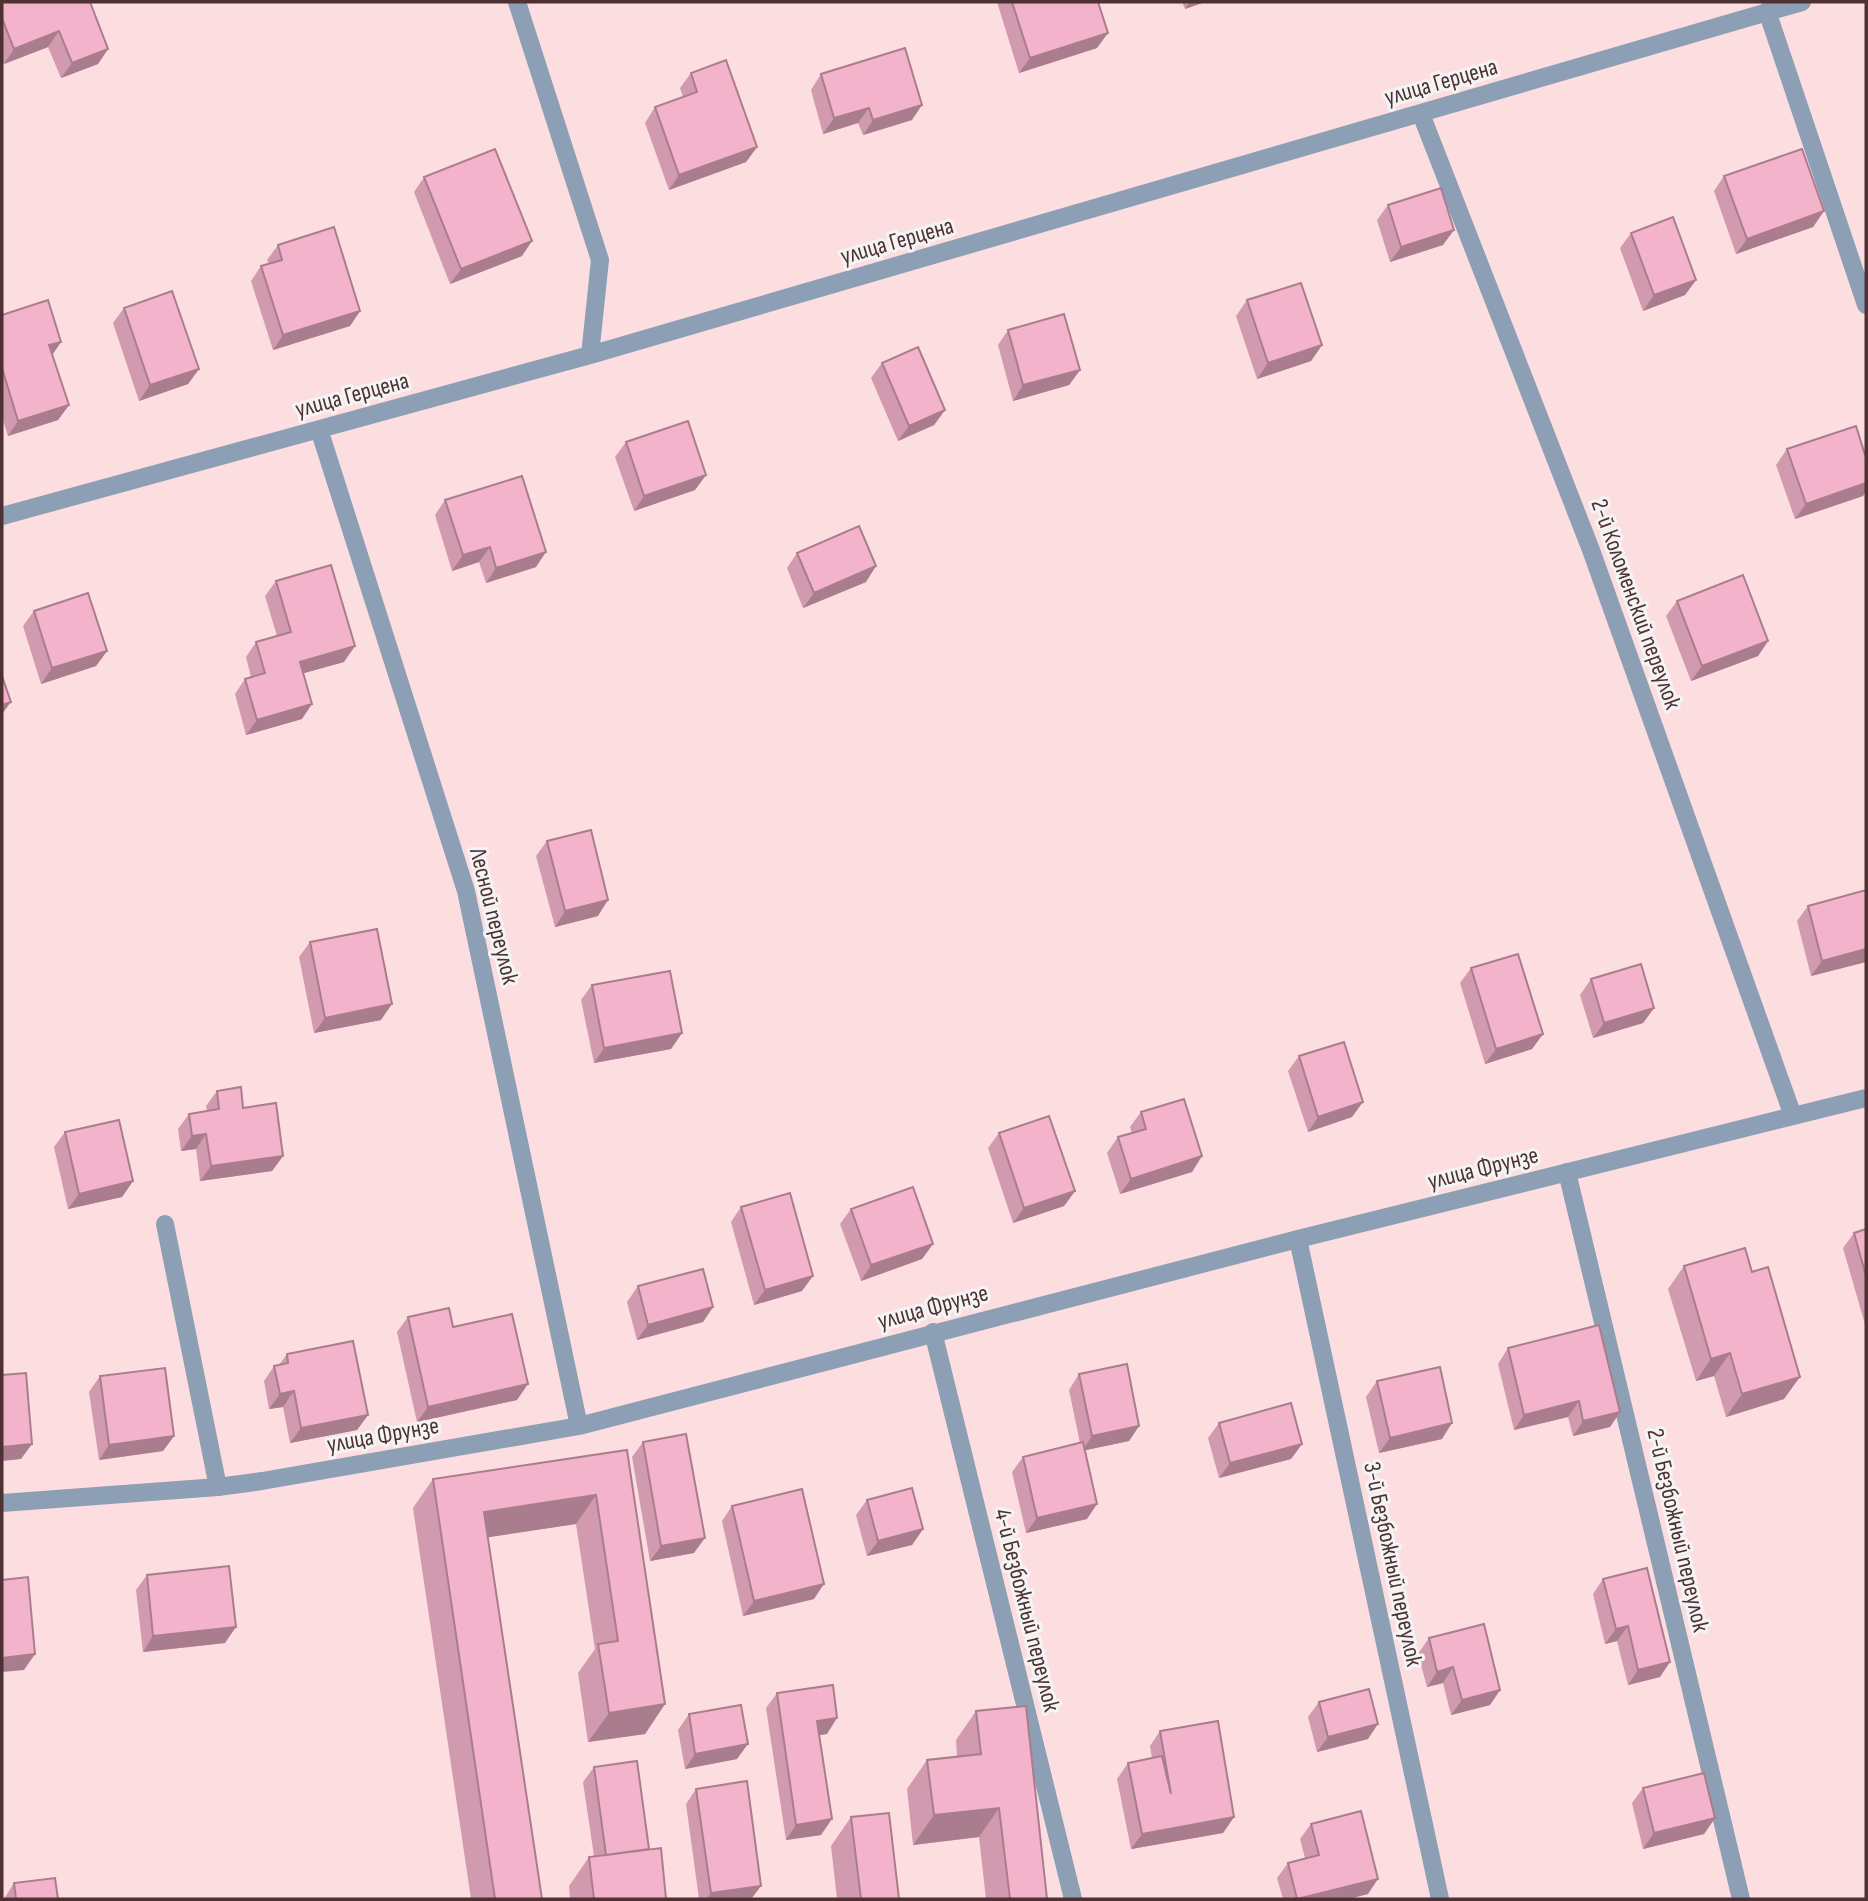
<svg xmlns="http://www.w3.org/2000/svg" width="1868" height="1901" font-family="'Sofia Sans Condensed',sans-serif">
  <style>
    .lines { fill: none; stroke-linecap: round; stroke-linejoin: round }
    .service { stroke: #8d9fb4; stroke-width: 18 }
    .minor { stroke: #8d9fb4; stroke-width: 18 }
    .wall { fill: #d19aaf }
    .shaded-wall { fill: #aa7d8e }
    .building { fill: #f3b3cb; stroke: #aa7d8e; stroke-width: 2 }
    .labels { text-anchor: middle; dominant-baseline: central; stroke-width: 6; stroke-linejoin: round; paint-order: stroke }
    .street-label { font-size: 24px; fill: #4d3133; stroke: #f4f4f4 }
  </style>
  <rect width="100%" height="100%" fill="#fddee0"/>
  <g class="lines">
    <path class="service" d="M1567,1172L1741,1899
      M165,1224L218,1487
      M1298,1239L1440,1899"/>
    <path class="minor" d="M517,2L600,260L590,355
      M1767,11L1866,305
      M1421,114L1591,550L1793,1116
      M319,429L466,891L579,1426
      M2,516L590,355L1802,2
      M933,1332L1073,1899
      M2,1503L218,1487L262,1481L579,1426L1298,1239L1866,1098"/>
  </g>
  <path class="wall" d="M2,2H92H90L108,49L98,64L61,78L48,47L4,64L2,60Z
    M997,2H1098L1097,48L1019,73Z
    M1182,2H1205L1185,9Z
    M691,73L757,147L746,162L669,190L645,123L655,107L683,97L680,88Z
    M821,74L912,120L863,135L858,123L823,134L811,90Z
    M1724,176L1824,211L1813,227L1736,254L1714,191Z
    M424,177L522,256L450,284L414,192Z
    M1388,205L1443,245L1390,262L1377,220Z
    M1631,233L1696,280L1685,295L1643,311L1620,248Z
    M278,245L360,311L350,326L273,350L251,281L261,266L269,264L267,260Z
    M1247,300L1322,345L1311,361L1257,379L1236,316Z
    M124,308L199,369L188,384L139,401L113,323Z
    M2,315L69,405L58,420L8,436L2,417Z
    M1008,330L1080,370L1069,385L1013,401L998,345Z
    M882,363L945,410L934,425L898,441L871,378Z
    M626,442L706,475L695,490L634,511L615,457Z
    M1787,449L1866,458V491L1863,496L1795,519L1776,465Z
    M445,500L536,567L486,583L479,562L452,571L435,515Z
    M797,553L866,582L803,608L787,568Z
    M276,581L344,662L304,673L302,719L246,735L235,694L245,679L251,677L246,657L256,642L277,636L265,596Z
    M1677,601L1768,641L1758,656L1691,681L1666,616Z
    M34,611L107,651L96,666L41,684L23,626Z
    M547,841L598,916L555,927L536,856Z
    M1808,906L1866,962L1811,976L1797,921Z
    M310,942L381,1020L314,1033L299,957Z
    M1471,968L1543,1034L1532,1049L1485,1064L1460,983Z
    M1591,979L1654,1008L1643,1023L1593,1038L1580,995Z
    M592,985L682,1033L671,1049L594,1063L581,1000Z
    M1299,1056L1352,1117L1308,1132L1288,1071Z
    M217,1091L243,1108L283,1156L272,1171L200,1181L196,1149L181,1151L178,1129L189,1114L207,1111L206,1106Z
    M1141,1112L1202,1156L1192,1172L1120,1194L1107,1153L1118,1137L1132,1133L1130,1127Z
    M65,1132L133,1181L122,1197L68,1209L54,1147Z
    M999,1133L1075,1191L1064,1206L1013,1223L988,1148Z
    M741,1207L802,1291L754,1305L731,1222Z
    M851,1209L933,1244L922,1259L861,1281L840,1224Z
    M1866,1229V1328L1843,1248L1854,1233Z
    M1684,1266L1784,1399L1726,1417L1714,1376L1696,1381L1668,1289Z
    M638,1286L713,1307L703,1322L637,1340L627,1302Z
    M408,1317L453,1327L517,1400L417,1422L397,1332Z
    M1508,1348L1620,1412L1610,1427L1573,1436L1568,1417L1514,1430L1498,1364Z
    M287,1354L368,1415L357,1430L290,1443L283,1407L269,1409L264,1381L274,1366L279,1365Z
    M1079,1374L1139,1426L1129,1441L1085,1450L1087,1519L1026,1533L1012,1472L1023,1457L1080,1443L1069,1390Z
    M100,1376L174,1436L163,1451L99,1460L89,1392Z
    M1377,1381L1442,1439L1379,1453L1366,1397Z
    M1219,1423L1302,1444L1291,1459L1219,1478L1208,1438Z
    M643,1442L694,1553L650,1561L632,1457Z
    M627,1450L665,1704L645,1734L588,1742L578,1673L595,1649L576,1524L488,1537L542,1899H471L413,1508L433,1479Z
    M867,1500L923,1529L912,1545L867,1556L856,1515Z
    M732,1506L814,1599L743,1616L722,1521Z
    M147,1575L225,1643L143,1652L136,1590Z
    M1603,1579L1660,1677L1628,1685L1617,1641L1605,1644L1593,1594Z
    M1429,1638L1500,1690L1490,1705L1451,1715L1443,1683L1427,1687L1418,1654Z
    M777,1693L827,1734L819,1735L821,1835L786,1840L766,1708Z
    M1319,1702L1368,1739L1317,1752L1308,1717Z
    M976,1711L1047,1899H986L979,1837L913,1845L907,1789L927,1760L957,1756L956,1740Z
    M689,1714L737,1759L685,1769L678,1730Z
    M1160,1731L1234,1817L1223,1833L1131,1849L1117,1779L1128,1763L1152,1758L1150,1746Z
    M594,1767L649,1849L666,1899H570L569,1886L589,1857L594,1856L583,1782Z
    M1643,1788L1715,1818L1704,1834L1643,1849L1632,1803Z
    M696,1789L761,1886L751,1899H699L686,1804Z
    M851,1817L899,1899H837L831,1846Z
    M1311,1824L1368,1894L1348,1899H1283L1277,1878L1288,1863L1305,1858L1300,1839Z
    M14,1883L58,1899H4Z"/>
  <path class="shaded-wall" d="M1190,2H1205L1185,9Z
    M59,31L48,47L4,64L14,49Z
    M1108,33L1097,48L1019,73L1030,58Z
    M108,49L98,64L61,78L72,63Z
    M922,105L912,120L863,135L873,120Z
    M869,108L858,123L823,134L834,118Z
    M757,147L746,162L669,190L679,175Z
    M1824,211L1813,227L1736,254L1747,239Z
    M1454,230L1443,245L1390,262L1401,247Z
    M532,241L522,256L450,284L461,269Z
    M1696,280L1685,295L1643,311L1654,295Z
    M360,311L350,326L273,350L283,335Z
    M61,342L51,357L49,345Z
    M1322,345L1311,361L1257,379L1268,363Z
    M199,369L188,384L139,401L150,385Z
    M1080,370L1069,385L1013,401L1023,385Z
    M69,405L58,420L8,436L18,421Z
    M945,410L934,425L898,441L909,426Z
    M706,475L695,490L634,511L644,496Z
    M1866,483V491L1863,496L1795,519L1806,504Z
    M490,547L479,562L452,571L463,555Z
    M546,552L536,567L486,583L496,568Z
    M876,566L866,582L803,608L814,593Z
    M1768,641L1758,656L1691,681L1702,666Z
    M355,646L344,662L290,677L300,662Z
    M107,651L96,666L41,684L52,668Z
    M11,702L2,714V705Z
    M312,704L302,719L246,735L257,720Z
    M608,900L598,916L555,927L565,911Z
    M1866,949V962L1811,976L1822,961Z
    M392,1004L381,1020L314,1033L325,1018Z
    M1654,1008L1643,1023L1593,1038L1604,1023Z
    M682,1033L671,1049L594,1063L604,1048Z
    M1543,1034L1532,1049L1485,1064L1496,1049Z
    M1363,1102L1352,1117L1308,1132L1318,1117Z
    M206,1134L196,1149L181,1151L192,1136Z
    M283,1156L272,1171L200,1181L211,1166Z
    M1202,1156L1192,1172L1120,1194L1131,1179Z
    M133,1181L122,1197L68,1209L79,1194Z
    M1075,1191L1064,1206L1013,1223L1024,1208Z
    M933,1244L922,1259L861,1281L871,1265Z
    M813,1276L802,1291L754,1305L765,1290Z
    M713,1307L703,1322L637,1340L648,1325Z
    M1730,1353L1714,1376L1696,1381L1711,1359Z
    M1800,1377L1784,1399L1726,1417L1742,1394Z
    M528,1384L517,1400L417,1422L428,1407Z
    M294,1391L283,1407L269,1409L280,1394Z
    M1579,1401L1568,1417L1514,1430L1524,1415Z
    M1620,1412L1610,1427L1573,1436L1583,1421Z
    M368,1415L357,1430L290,1443L301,1428Z
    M1452,1423L1442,1439L1379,1453L1390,1438Z
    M1139,1426L1129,1441L1082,1451L1092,1436Z
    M174,1436L163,1451L99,1460L109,1445Z
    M32,1444L21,1459L2,1461V1447Z
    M1302,1444L1291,1459L1219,1478L1230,1463Z
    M596,1495L576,1524L464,1541L484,1512Z
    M1097,1504L1087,1519L1026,1533L1037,1518Z
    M923,1529L912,1545L867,1556L878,1541Z
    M705,1538L694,1553L650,1561L661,1546Z
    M824,1584L814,1599L743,1616L754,1601Z
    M1628,1626L1617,1641L1605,1644L1616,1629Z
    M236,1627L225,1643L143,1652L153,1636Z
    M35,1654L24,1670L2,1672V1658Z
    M1670,1662L1660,1677L1628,1685L1638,1670Z
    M1453,1667L1443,1683L1427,1687L1437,1672Z
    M1500,1690L1490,1705L1451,1715L1462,1700Z
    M665,1704L645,1734L588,1742L609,1713Z
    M837,1718L827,1734L807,1737L817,1721Z
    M1378,1724L1368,1739L1317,1752L1328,1737Z
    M748,1744L737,1759L685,1769L695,1754Z
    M999,1808L979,1837L913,1845L934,1815Z
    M1234,1817L1223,1833L1131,1849L1142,1834Z
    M1715,1818L1704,1834L1643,1849L1654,1833Z
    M832,1819L821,1835L786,1840L796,1825Z
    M1378,1879L1368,1894L1348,1899H1300Z
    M761,1886L751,1899H707L711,1893Z"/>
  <path class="building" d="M2,2H90L108,49L72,63L59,31L14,49L2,18Z
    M1012,2H1098L1108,33L1030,58Z
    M905,48L922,105L873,120L869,108L834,118L821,74Z
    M726,60L757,147L679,175L655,107L697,92L691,73Z
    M495,149L532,241L461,269L424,177Z
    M1802,149L1824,211L1747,239L1724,176Z
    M1441,188L1454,230L1401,247L1388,205Z
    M1673,217L1696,280L1654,295L1631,233Z
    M334,227L360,311L283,335L261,266L282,260L278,245Z
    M1301,283L1322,345L1268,363L1247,300Z
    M172,291L199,369L150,385L124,308Z
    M48,300L61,342L49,345L69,405L18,421L2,368V315Z
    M1064,314L1080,370L1023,385L1008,330Z
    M918,347L945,410L909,426L882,363Z
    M688,421L706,475L644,496L626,442Z
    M1856,426L1866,458V483L1806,504L1787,449Z
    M522,476L546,552L496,568L490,547L463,555L445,500Z
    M859,526L876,566L814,593L797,553Z
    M331,565L355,646L300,662L312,704L257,720L245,679L265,673L256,642L291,632L276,581Z
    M1743,575L1768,641L1702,666L1677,601Z
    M88,593L107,651L52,668L34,611Z
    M2,676L11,702L2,705Z
    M591,830L608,900L565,911L547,841Z
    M1866,890V949L1822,961L1808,906Z
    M377,929L392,1004L325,1018L310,942Z
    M1518,954L1543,1034L1496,1049L1471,968Z
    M1641,964L1654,1008L1604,1023L1591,979Z
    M670,971L682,1033L604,1048L592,985Z
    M1344,1042L1363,1102L1318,1117L1299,1056Z
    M241,1087L243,1108L276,1103L283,1156L211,1166L206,1134L192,1136L189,1114L219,1109L217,1091Z
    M1184,1099L1202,1156L1131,1179L1118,1137L1146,1129L1141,1112Z
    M1049,1116L1075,1191L1024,1208L999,1133Z
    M119,1120L133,1181L79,1194L65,1132Z
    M913,1187L933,1244L871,1265L851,1209Z
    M790,1193L813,1276L765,1290L741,1207Z
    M1866,1229V1276L1854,1233Z
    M1745,1248L1752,1272L1768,1267L1800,1377L1742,1394L1730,1353L1711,1359L1684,1266Z
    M703,1269L713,1307L648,1325L638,1286Z
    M449,1308L453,1327L512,1314L528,1384L428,1407L408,1317Z
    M1599,1325L1620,1412L1583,1421L1579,1401L1524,1415L1508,1348Z
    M353,1341L368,1415L301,1428L294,1391L280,1394L274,1366L288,1363L287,1354Z
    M1127,1364L1139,1426L1092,1436L1079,1374Z
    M1440,1367L1452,1423L1390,1438L1377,1381Z
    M165,1368L174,1436L109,1445L100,1376Z
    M26,1373L32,1444L2,1447V1375Z
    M1291,1403L1302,1444L1230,1463L1219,1423Z
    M686,1434L705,1538L661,1546L643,1442Z
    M1083,1442L1097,1504L1037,1518L1023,1457Z
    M627,1450L665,1704L609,1713L598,1644L618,1641L596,1495L484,1512L542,1899H495L433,1479Z
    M912,1488L923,1529L878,1541L867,1500Z
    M802,1489L824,1584L754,1601L732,1506Z
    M229,1566L236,1627L153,1636L147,1575Z
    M1647,1568L1670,1662L1638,1670L1628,1626L1616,1629L1603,1579Z
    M28,1577L35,1654L2,1658V1580Z
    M1484,1624L1500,1690L1462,1700L1453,1667L1437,1672L1429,1638Z
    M833,1685L837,1718L817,1721L832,1819L796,1825L777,1693Z
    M1369,1689L1378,1724L1328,1737L1319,1702Z
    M741,1705L748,1744L695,1754L689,1714Z
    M1026,1706L1047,1899H1010L999,1808L934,1815L927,1760L981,1754L976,1711Z
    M1218,1721L1234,1817L1142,1834L1128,1763L1162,1756L1171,1794L1160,1731Z
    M637,1761L649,1849L606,1855L594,1767Z
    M1704,1773L1715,1818L1654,1833L1643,1788Z
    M747,1781L761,1886L711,1893L696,1789Z
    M1361,1811L1378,1879L1297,1899L1288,1863L1319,1855L1311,1824Z
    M889,1813L899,1899H861L851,1817Z
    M661,1848L666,1899H594L589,1857Z
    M55,1878L58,1899H16L14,1883Z"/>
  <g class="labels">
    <g class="street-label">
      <text transform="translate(1441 82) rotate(-16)">улица Герцена</text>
      <text transform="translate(897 241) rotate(-16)">улица Герцена</text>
      <text transform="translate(352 395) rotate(-15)">улица Герцена</text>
      <text transform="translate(1636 604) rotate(70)">2-й Коломенский переулок</text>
      <text transform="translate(494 916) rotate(76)">Лесной переулок</text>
      <text transform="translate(1483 1168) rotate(-14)">улица Фрунзе</text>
      <text transform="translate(933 1307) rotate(-15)">улица Фрунзе</text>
      <text transform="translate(383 1435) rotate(-10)">улица Фрунзе</text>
      <text transform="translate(1678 1530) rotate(77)">2-й Безбожный переулок</text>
      <text transform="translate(1393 1564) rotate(78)">3-й Безбожный переулок</text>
      <text transform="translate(1027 1610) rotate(76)">4-й Безбожный переулок</text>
    </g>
  </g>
  <rect width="1868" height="1901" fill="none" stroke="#4d3133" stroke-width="7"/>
</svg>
